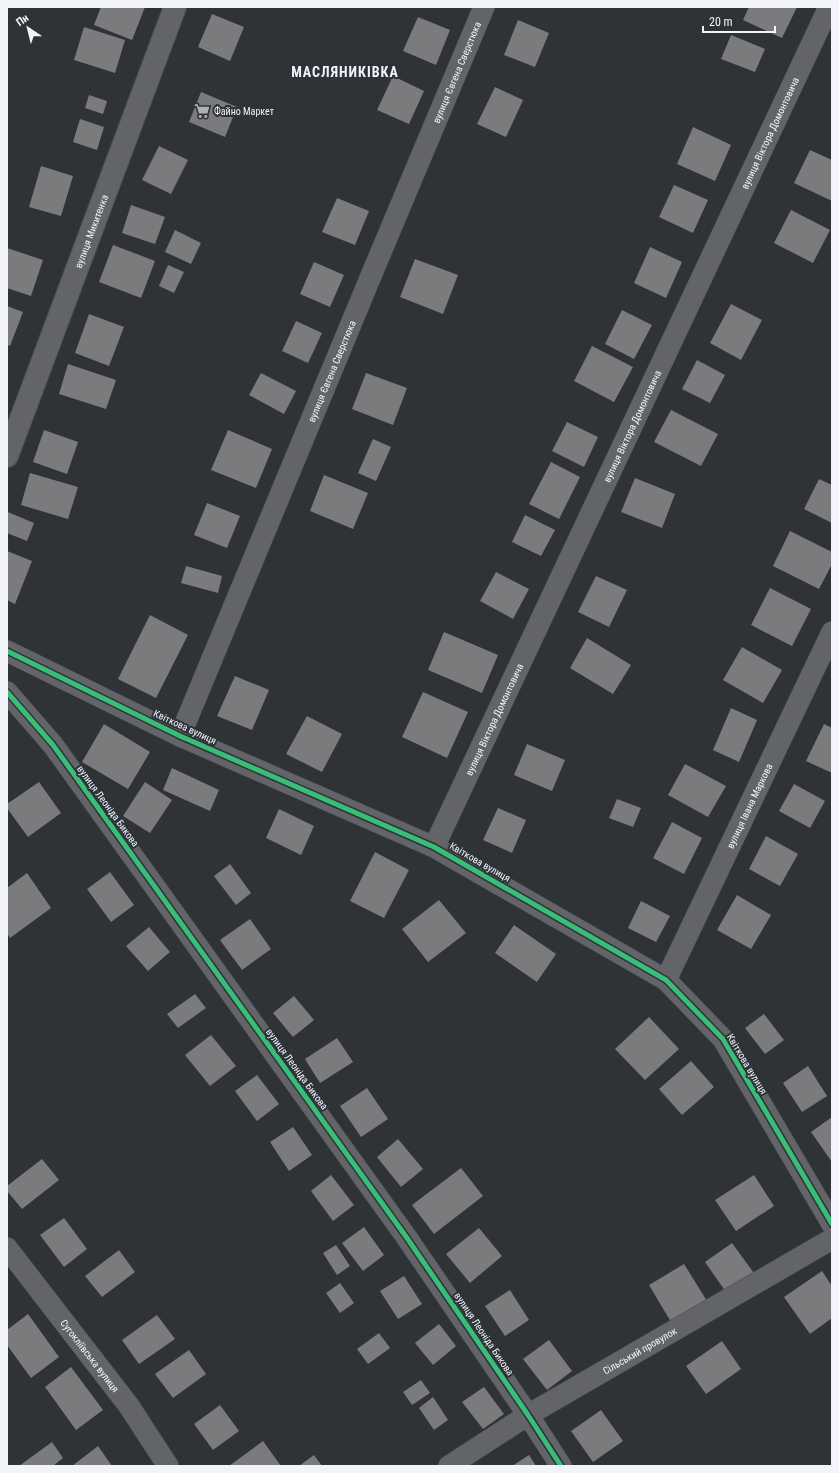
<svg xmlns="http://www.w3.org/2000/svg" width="839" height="1473" font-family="'Roboto Condensed',sans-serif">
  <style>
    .building { fill: #7b7b7e }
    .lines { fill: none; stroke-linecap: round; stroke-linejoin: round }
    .street-casing { stroke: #4c4f52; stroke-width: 22 }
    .secondary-casing { stroke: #4c4f52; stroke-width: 24 }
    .street { stroke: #626467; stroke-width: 21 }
    .secondary { stroke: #626467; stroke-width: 22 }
    .cycleway-casing { stroke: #2d3339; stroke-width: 8 }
    .cycleway { stroke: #3abd76; stroke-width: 5 }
    .labels { text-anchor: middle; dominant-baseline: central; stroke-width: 4; stroke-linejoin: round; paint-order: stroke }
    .street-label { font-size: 10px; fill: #f1f5f9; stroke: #2d3339 }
    .poi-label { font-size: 10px; fill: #f1f5f9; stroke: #2d3339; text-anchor: start }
    .district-label { font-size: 14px; font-weight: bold; letter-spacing: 1px; fill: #f1f5f9; stroke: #2d3339 }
  </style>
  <rect width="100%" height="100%" fill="#303336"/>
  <path class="building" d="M101,7H145L132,40L94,25Z
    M749,7H797L782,38L743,20Z
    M212,14L244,27L230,61L198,47Z
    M418,17L450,30L436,65L403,51Z
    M518,20L549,33L535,67L504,55Z
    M84,27L125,40L115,73L74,60Z
    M731,35L765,49L755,72L721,59Z
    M393,76L424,91L409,124L377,110Z
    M495,87L523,100L506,137L477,124Z
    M201,92L237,107L225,137L189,122Z
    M89,95L107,101L103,114L85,108Z
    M80,119L104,127L97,150L73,142Z
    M693,127L731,145L715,181L677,164Z
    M159,146L188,160L171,194L142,180Z
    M810,150L832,160V201L794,183Z
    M41,166L73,176L61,216L29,207Z
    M674,185L708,200L693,233L659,217Z
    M337,198L369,211L355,245L322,232Z
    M131,205L165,217L155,244L122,233Z
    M791,210L830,230L813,263L774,243Z
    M175,230L201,243L191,264L165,252Z
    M113,245L155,261L141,298L99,282Z
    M650,247L682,262L666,298L634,283Z
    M7,248L43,260L31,296L7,288Z
    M415,259L458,275L443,314L400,297Z
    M314,262L344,275L330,307L300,294Z
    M168,265L184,272L174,293L159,286Z
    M731,304L762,320L741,360L710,343Z
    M7,306L23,312L10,346L7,345Z
    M622,310L652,325L634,359L605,344Z
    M89,314L124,327L109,366L75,353Z
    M296,321L322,333L308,363L282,351Z
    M592,346L633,367L614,402L574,381Z
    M697,360L725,375L710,403L682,389Z
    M68,364L116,380L106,409L59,394Z
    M261,373L296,391L284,414L249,395Z
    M366,373L407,388L393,425L352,409Z
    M671,410L718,434L701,466L654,442Z
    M567,422L598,437L584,467L552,451Z
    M44,430L78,442L67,474L33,462Z
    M228,430L272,449L256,488L211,470Z
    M373,439L391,447L376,481L358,473Z
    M551,462L580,477L559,519L529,504Z
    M30,473L78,487L68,519L21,505Z
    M324,475L368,493L353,529L310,511Z
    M635,478L675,494L662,528L621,512Z
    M819,479L832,485V523L804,509Z
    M207,503L240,516L227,548L194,535Z
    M8,512L34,523L27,541L7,533Z
    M525,515L555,530L541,556L512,542Z
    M790,531L832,552V564L819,589L773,566Z
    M7,551L32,561L15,604L7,600Z
    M186,566L222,576L218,593L181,583Z
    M496,572L529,589L513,619L480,601Z
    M596,576L627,590L609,627L578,612Z
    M770,588L811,609L792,646L751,625Z
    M150,615L188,635L156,698L118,679Z
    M444,632L498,655L482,693L428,670Z
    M587,638L631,665L613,694L570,668Z
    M742,647L782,670L763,703L723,680Z
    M235,676L269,690L252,730L217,716Z
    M423,692L468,712L447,758L402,737Z
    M731,708L757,720L739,762L713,750Z
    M307,716L342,734L322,772L286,754Z
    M104,724L150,752L128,789L82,762Z
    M824,724L832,728V773L806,761Z
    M527,744L565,760L552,791L514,775Z
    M685,764L726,786L708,817L668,795Z
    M172,768L219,790L210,811L163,790Z
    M39,782L61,813L28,837L7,808V804Z
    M145,782L172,800L150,833L123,816Z
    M794,784L825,801L810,828L779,811Z
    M617,799L641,808L633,827L609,818Z
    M498,808L526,820L512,853L483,840Z
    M279,809L314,826L301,855L266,838Z
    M672,822L702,838L684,874L653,858Z
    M766,836L798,854L780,886L749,869Z
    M375,852L409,870L384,918L350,901Z
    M230,864L251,893L236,905L214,876Z
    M110,872L134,905L111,922L87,889Z
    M27,873L51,908L10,938L7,933V888Z
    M737,895L771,915L751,949L717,930Z
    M439,900L466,933L428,962L402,929Z
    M641,901L670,916L656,942L628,928Z
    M250,919L271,949L242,970L220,940Z
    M514,925L556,954L537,982L495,953Z
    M149,927L170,952L148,971L126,946Z
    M195,994L206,1008L178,1028L167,1014Z
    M294,996L314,1020L293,1037L273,1013Z
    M764,1014L784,1040L765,1054L745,1028Z
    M649,1017L679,1049L645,1080L615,1049Z
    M211,1035L236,1066L210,1086L185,1055Z
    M337,1038L353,1062L320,1083L305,1059Z
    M691,1061L714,1087L682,1115L659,1089Z
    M808,1066L827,1096L802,1112L783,1083Z
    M257,1075L279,1104L257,1121L235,1091Z
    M367,1088L388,1119L361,1137L340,1106Z
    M832,1117V1162L811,1132Z
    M293,1127L312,1155L289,1171L270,1142Z
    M398,1139L423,1169L401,1187L377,1157Z
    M42,1159L59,1180L22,1209L7,1191V1186Z
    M461,1168L483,1196L434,1234L412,1205Z
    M331,1175L354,1205L333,1221L311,1191Z
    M754,1175L774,1206L736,1231L715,1200Z
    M64,1218L87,1249L64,1267L40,1235Z
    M364,1227L384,1255L363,1271L342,1243Z
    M479,1228L502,1256L470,1283L446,1254Z
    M732,1243L756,1276L728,1295L705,1262Z
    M336,1245L350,1266L337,1275L323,1253Z
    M119,1250L135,1272L102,1297L85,1276Z
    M684,1264L707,1301L671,1322L649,1285Z
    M822,1271L832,1286V1318L810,1334L784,1297Z
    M404,1276L422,1304L398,1319L380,1291Z
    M340,1283L354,1303L340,1313L326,1293Z
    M510,1290L529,1320L505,1336L485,1306Z
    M28,1314L59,1357L31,1378L7,1345V1330Z
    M157,1315L175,1339L139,1364L122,1340Z
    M439,1324L456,1346L433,1365L415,1343Z
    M379,1333L390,1348L368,1364L357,1349Z
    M549,1340L572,1371L547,1390L523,1359Z
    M722,1341L741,1369L706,1394L686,1366Z
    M189,1350L206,1374L173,1398L155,1374Z
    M71,1367L103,1410L76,1430L45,1387Z
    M421,1380L430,1393L412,1405L403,1392Z
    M484,1387L504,1414L483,1429L462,1402Z
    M433,1397L448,1420L434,1430L419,1408Z
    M220,1405L239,1431L213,1450L194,1424Z
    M601,1410L623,1441L593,1462L571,1431Z
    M263,1441L281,1466H229Z
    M52,1442L63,1458L53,1466H19Z
    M98,1446L112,1466H72Z
    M314,1455L322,1466H299Z
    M529,1455L536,1466H512Z"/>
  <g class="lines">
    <defs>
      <g id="street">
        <path d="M7,651L180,736L434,847L666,980L723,1039L832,1224"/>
        <path d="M7,692L53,745L407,1238L528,1415L561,1466"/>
        <path id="s1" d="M180,736L373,271L484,7"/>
        <path id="s2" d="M434,847L829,7"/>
        <path id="s3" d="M666,980L832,632"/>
        <path id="s4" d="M7,1248L129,1406L168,1466"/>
        <path id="s5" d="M449,1466L528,1415L832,1239"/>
      </g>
      <g id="secondary">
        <path id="s6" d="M7,456L175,7"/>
      </g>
    </defs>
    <use href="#street" class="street-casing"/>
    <use href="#secondary" class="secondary-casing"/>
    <use href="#street" class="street"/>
    <use href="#secondary" class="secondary"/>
    <defs>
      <path id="cycleway" d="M7,651L180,736L434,847L666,980L723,1039L832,1224
        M7,692L53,745L407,1238L528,1415L561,1466"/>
    </defs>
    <use href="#cycleway" class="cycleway-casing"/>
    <use href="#cycleway" class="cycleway"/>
  </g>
  <defs>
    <symbol id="supermarket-bare" viewBox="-9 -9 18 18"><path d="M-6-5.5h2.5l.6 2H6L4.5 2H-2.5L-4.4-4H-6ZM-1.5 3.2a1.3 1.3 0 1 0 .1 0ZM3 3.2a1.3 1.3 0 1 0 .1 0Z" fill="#adb1b5" stroke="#2d3339" stroke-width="2.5" paint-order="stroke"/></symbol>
  </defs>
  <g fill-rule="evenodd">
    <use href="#supermarket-bare" x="191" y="100" width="22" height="22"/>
  </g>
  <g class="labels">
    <g class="street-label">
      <text stroke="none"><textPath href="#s1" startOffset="719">вулиця Євгена Сверстюка</textPath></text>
      <text stroke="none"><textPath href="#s2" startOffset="789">вулиця Віктора Домонтовича</textPath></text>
      <text stroke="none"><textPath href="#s6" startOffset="240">вулиця Микитенка</textPath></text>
      <text stroke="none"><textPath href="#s1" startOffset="395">вулиця Євгена Сверстюка</textPath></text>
      <text stroke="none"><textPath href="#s2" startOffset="465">вулиця Віктора Домонтовича</textPath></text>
      <text stroke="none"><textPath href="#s2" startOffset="141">вулиця Віктора Домонтовича</textPath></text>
      <text transform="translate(185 727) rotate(25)">Квіткова вулиця</text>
      <text transform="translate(108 806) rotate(54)">вулиця Леоніда Бикова</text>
      <text stroke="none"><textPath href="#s3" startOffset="193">вулиця Івана Маркова</textPath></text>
      <text transform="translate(480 862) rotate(30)">Квіткова вулиця</text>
      <text transform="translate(747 1064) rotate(59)">Квіткова вулиця</text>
      <text transform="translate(297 1069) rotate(54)">вулиця Леоніда Бикова</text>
      <text transform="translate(484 1334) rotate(56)">вулиця Леоніда Бикова</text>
      <text stroke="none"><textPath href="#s5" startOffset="223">Сільський провулок</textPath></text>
      <text stroke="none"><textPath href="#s4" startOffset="136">Сугокліївська вулиця</textPath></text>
    </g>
    <g class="poi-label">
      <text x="214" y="111">Файно Маркет</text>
    </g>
    <g class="district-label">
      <text x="345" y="72">МАСЛЯНИКІВКА</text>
    </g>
  </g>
  <rect width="839" height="1473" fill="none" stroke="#f1f5f9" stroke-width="16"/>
  <g transform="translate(28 28) rotate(325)" stroke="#2d3339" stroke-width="3" paint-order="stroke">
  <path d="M0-3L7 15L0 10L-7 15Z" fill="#f1f5f9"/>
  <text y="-6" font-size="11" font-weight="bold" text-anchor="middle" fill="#f1f5f9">Пн</text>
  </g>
  <path d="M703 26v6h72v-6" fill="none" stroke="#f1f5f9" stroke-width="2"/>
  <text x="709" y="26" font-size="12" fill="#f1f5f9" stroke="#2d3339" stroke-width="3" paint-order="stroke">20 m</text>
</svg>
